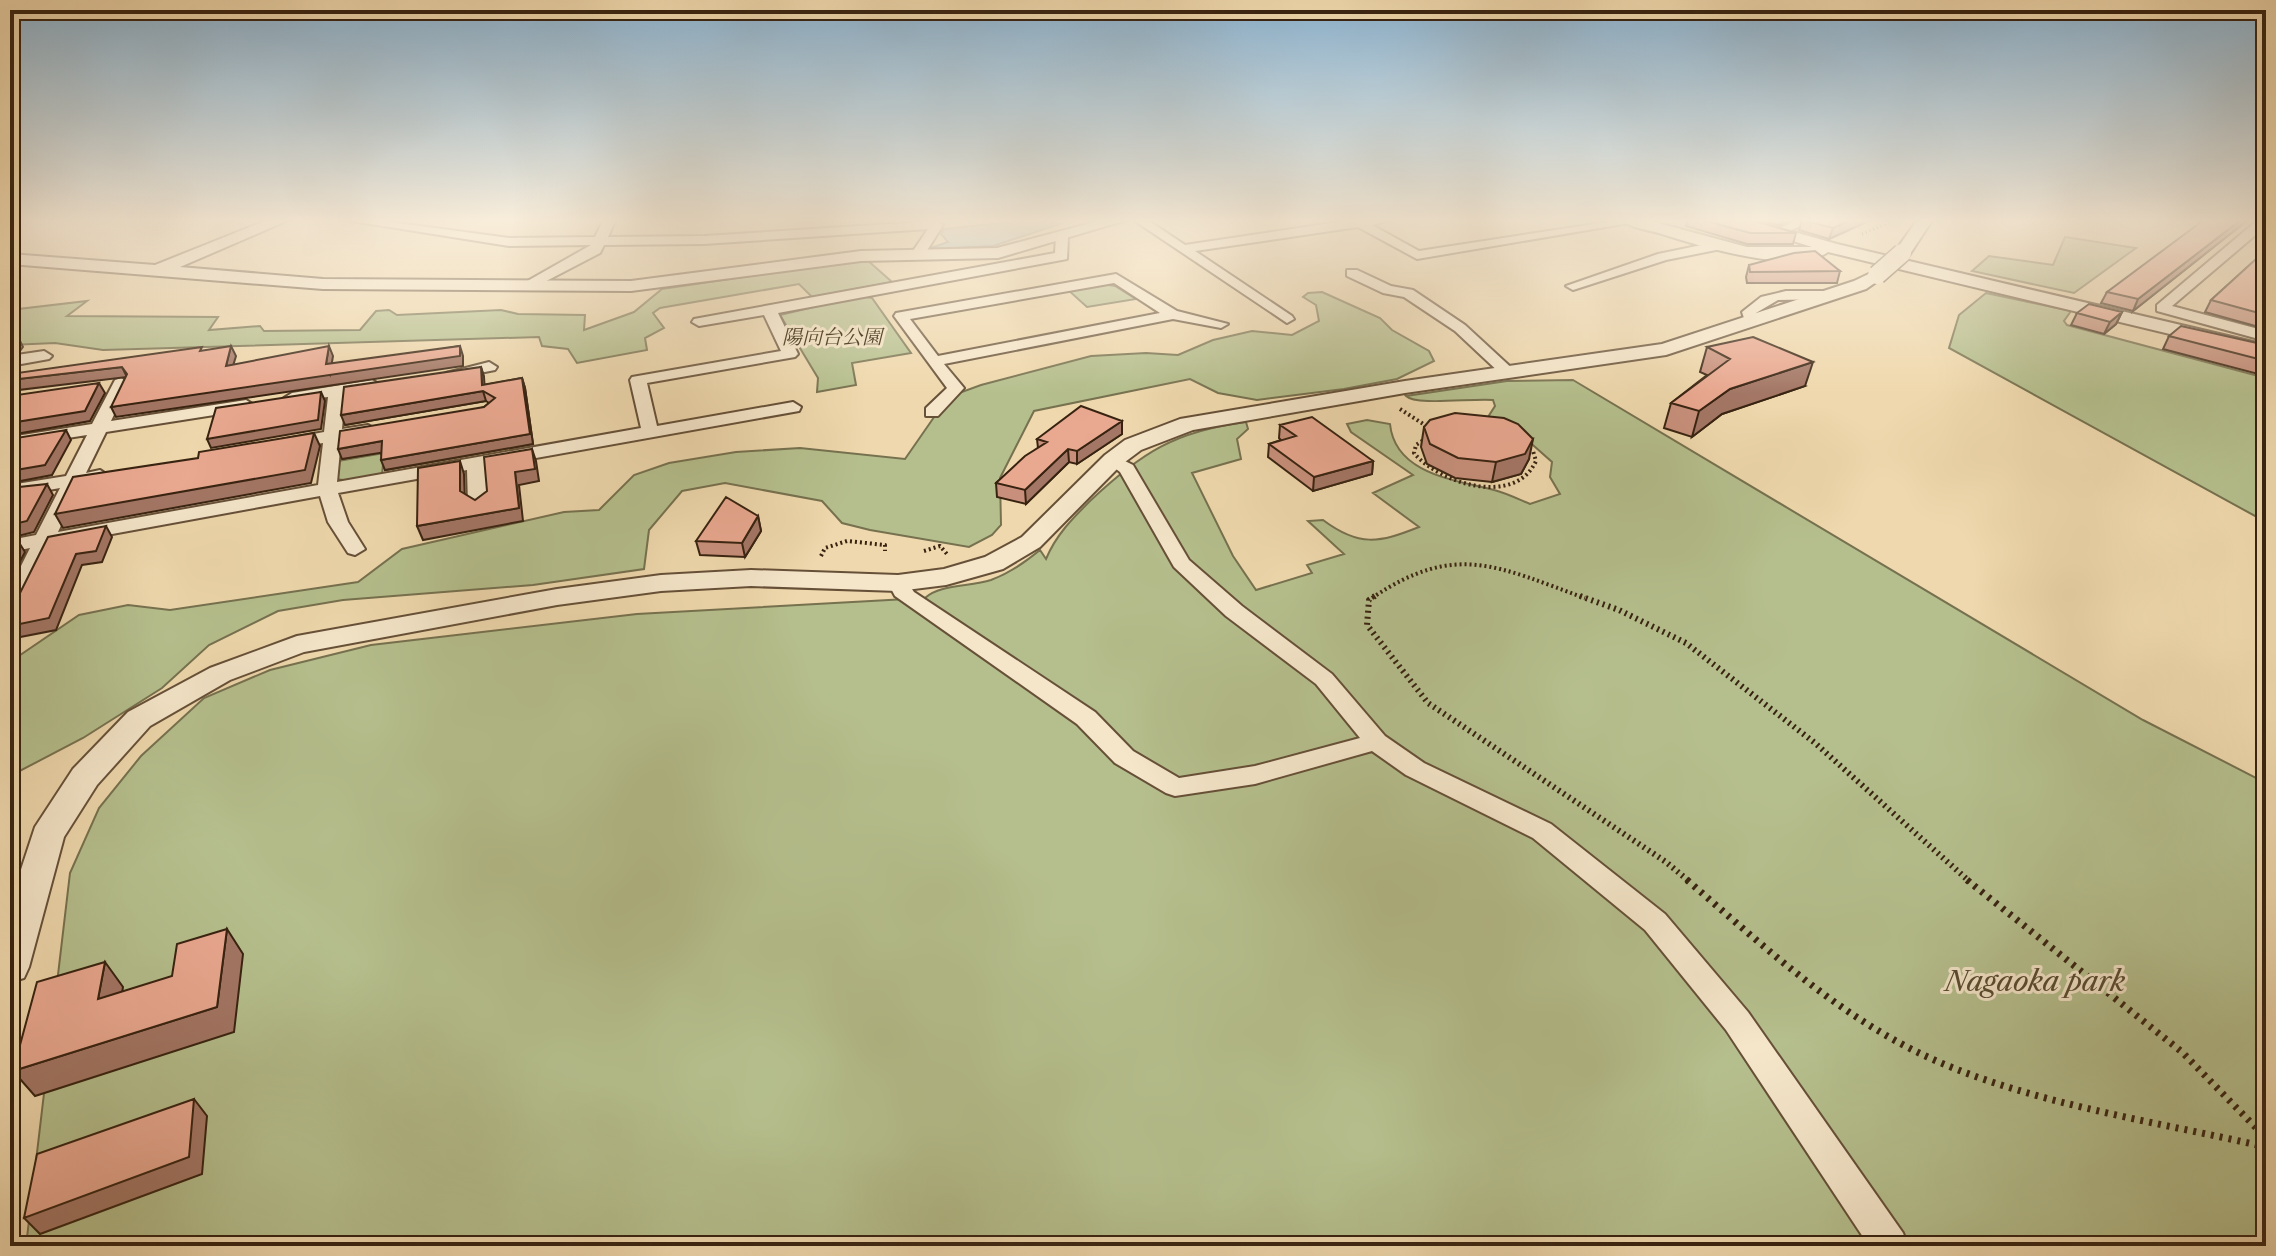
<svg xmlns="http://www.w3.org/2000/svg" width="2276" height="1256" font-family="'Libre Caslon Text','Noto Serif JP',serif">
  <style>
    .green { fill: #b5bf8d; stroke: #76714f; stroke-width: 2 }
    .water { fill: #9fb7b6; stroke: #767c74; stroke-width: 2 }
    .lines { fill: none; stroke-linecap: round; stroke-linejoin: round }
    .minor-casing { stroke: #665038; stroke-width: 4 }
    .tertiary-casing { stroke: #665038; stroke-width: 4 }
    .path-far3 { stroke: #382311; stroke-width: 3; stroke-dasharray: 1 3; stroke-linecap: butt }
    .path-far2 { stroke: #382311; stroke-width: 4; stroke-dasharray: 2 3; stroke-linecap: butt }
    .path-far1 { stroke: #382311; stroke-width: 6; stroke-dasharray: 2 4; stroke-linecap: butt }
    .path { stroke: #382311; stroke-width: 7; stroke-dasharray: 3 6; stroke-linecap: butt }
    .minor { fill: #f5e6ca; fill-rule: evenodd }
    .tertiary { fill: #f5e6ca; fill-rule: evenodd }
    .tertiary-bridge-casing { stroke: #665038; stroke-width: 21; stroke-linecap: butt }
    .tertiary-bridge { stroke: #f5e6ca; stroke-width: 18 }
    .wall { fill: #c8907c; stroke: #382311; stroke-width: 2 }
    .shaded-wall { fill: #a37665; stroke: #382311; stroke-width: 2 }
    .building { fill: #e9a890; stroke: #382311; stroke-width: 2 }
    .labels { text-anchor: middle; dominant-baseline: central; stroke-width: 6; stroke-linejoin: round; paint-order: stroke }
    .far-park-label { font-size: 20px; font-style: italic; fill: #574a30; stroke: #f5e6ca }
    .near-park-label { font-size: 28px; font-style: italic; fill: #574a30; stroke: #f5e6ca }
  </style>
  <rect width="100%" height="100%" fill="#efd8ad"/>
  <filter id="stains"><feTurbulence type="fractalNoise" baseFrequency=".0025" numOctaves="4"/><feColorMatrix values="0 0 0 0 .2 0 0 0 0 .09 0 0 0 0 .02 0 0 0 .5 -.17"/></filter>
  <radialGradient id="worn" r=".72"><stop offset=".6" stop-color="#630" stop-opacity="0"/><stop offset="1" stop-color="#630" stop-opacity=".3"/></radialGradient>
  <path class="green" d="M2065,237L2136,248L2074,293L1972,271L1989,256L2053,265Z
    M866,259L892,282L812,297L799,284L660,308L653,313L664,328L645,338L647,350L577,363L568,349L542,346L539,337L103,350L55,343L10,345V310L87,301L67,316L218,317L209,330L260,326L264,331L360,330L376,311L389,310L397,315L501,310L518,314L585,315L584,330L634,312L662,289Z
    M1102,284L1115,286L1136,299L1087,307L1068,290Z
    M1322,292L1380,318L1392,330L1429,351L1434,361L1397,379L1344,389L1257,400L1218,393L1190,379L1034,411L1000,478L1001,525L992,535L969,547L870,530L842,523L822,501L725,483L682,491L649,530L644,569L533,585L343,600L278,611L209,645L162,688L83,738L10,776V662L79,615L128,605L170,610L358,582L402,549L564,512L599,510L634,475L669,463L736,452L800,448L905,459L948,397L981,385L1091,356L1146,353L1178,355L1213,340L1252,331L1292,335L1319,321L1316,305L1303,297L1308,293Z
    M1986,293L2071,311L2064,321L2067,325L2266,378V522L1949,348L1959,315Z
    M860,296L872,298L911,353L852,363L856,385L817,392L818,378L780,315Z
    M1573,380L2143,720L2266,783V1246H26L70,873L99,808L141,756L204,698L270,670L371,645L637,614L925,598C940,584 970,587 991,580C1010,573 1024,563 1040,550L1046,559C1056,535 1072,519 1090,501C1141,453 1175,431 1246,422L1248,429L1237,439L1241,459L1192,473L1233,556L1256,590L1312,573L1307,565L1344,554L1308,521L1323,520C1359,547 1379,543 1419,527L1373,493L1413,475L1351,432L1347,424L1367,420L1390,424C1395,474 1455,480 1494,490C1506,493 1518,499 1530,504L1560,494L1550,477L1552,462L1525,438L1488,417L1495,406L1493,400C1473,398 1416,406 1406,396L1507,381Z
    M384,453L382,475L350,481L336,479L338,461Z"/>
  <path class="water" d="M1038,219L1060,224L993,246L928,249L948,242L941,234L944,229Z"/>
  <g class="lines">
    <defs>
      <path id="minor" d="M339,219H368L509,238L595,237L604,219H616L608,237L704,236L937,221L943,225L923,257L918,258L911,254L928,229L704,244L604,245L600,253L529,290L522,286L524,283L591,245L509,246Z
        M1132,219H1146L1185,245L1359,219H1395L1372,225L1419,251L1627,219L1641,221L1417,259L1358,227L1195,251L1292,316L1294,319L1287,323Z
        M1801,219H1817L1780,235L1770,232Z
        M2259,219H2266V226L2172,306L2266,331V341L2157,311V305Z
        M1062,233L1068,237L1067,259L778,313L798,354L795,357L647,383L657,426L793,402L801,407L799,411L485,467L488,504L478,510L468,504L467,470L338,493L348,522L365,549L355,555L348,553L328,522L320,496L52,545L21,609L10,615V588L30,548L10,552V540L36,535L60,488L10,497V485L66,476L87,435L10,447V437L92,424L115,380L121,378L129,383L111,421L246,400L254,405L246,410L106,432L86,473L100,470L109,476L106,480L80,485L58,532L318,485L323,443L287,449L278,444L281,440L324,432L328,397L286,402L284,398L292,393L372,380L380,385L345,394L342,429L368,425L377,430L374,434L341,440L337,482L641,428L630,380L632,377L781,351L764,315L699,326L692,322L694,319L1055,253L1056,237Z
        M1721,241L1726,242V248L1666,260L1573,290L1566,286L1658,254Z
        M1347,270H1357L1391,286L1413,290L1465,325L1516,372L1502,375L1455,331L1404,297L1383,293L1347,276Z
        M1116,274L1177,311L1228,324L1221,328L1173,319L944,364L964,388L938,416H926V408L947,388L894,316L896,313ZM1114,283L1160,313L938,356L910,319Z
        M1786,291H1829L1836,295L1829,299L1778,300L1756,313V324H1746L1742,312L1761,297Z
        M44,351L52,356L49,359L10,366V356Z
        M489,362L497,367L495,370L454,378L446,373Z
        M1113,455L1133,465L1189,560L1242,606L1332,674L1385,736L1424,763L1551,824L1665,914L1748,1012L1903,1233L1908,1246H1869L1726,1030L1645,930L1533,838L1406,775L1372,751L1255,784L1175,796L1166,793L1115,763L1077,724L895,596L888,583L898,577L905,579L914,592L1095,712L1133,751L1179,778L1255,766L1360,738L1316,684L1226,616L1174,567L1120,472L1104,460Z"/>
      <path id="tertiary" d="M270,219H291L180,267L323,279L631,281L861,251L997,248L1106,219H1130L998,258L861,261L631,291L323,289L10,264V254L155,265Z
        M1619,219H1643L1747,247H1812L1724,219H1748L1837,244L2266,345V357L1828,252C1795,276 1696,245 1659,233C1647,230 1629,227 1619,219Z
        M1918,219H1933L1908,257H1896L1894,253Z
        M1877,270L1886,275L1866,289L1666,355L1405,393L1193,430L1141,450L1121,465L1040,547L1003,569L946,585L898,591L751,586L661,591L557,605L304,652L230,680L150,726L97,785L64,837L29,967L24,978L10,982V903L35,827L73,769L128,712L210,668L297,636L557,589L661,575L751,570L898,575L944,569L985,557L1022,537L1105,455L1125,440L1180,419L1405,381L1662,344L1854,281Z"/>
    </defs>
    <use href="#minor" class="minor-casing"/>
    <use href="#tertiary" class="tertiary-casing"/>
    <path class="path-far3" d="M1862,234L1898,219"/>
    <path class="path-far2" d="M1400,409L1428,427
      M1453,429L1508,438L1533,451L1536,461C1515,507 1440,484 1414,453L1416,445L1436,432Z
      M924,551L940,546L947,554
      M821,556L825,548L847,541L885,545V551
      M1372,598C1456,541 1498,567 1585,598"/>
    <path class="path-far1" d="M1375,596L1369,600L1367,625L1428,703L1666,862L1690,882
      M1580,596L1619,610L1686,643L1815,743L1970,882"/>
    <path class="path" d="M1687,880C1759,942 1829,1008 1915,1051C2018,1102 2154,1121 2266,1147
      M1967,880L2182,1052L2266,1138"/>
    <use href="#minor" class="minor"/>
    <use href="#tertiary" class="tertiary"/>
    <defs>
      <path id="tertiary-bridge" d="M1877,275L1902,253"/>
    </defs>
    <use href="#tertiary-bridge" class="tertiary-bridge-casing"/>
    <use href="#tertiary-bridge" class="tertiary-bridge"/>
  </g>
  <path class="wall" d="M1688,219H1749L1796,233L1793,244H1747L1686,226Z
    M1757,219H1794L1780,225Z
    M1873,219L1829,239L1799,230L1802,220Z
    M2244,223L2133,311L2101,303L2107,292Z
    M2266,250V329L2205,312L2211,300Z
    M1749,265L1840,271L1837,283H1747L1746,277Z
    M2122,312L2116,324L2104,334L2071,325L2077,313Z
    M2169,336L2266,345V366L2258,374L2163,349Z
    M1707,347L1805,386L1722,414L1692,437L1664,428L1671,403L1707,375L1700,372Z
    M481,367L484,377V385L522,378L525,388L533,444L385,470L381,452L342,459L484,407L489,403L486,401L345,425Z
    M1122,421V434L1077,464L1069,462L1026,504L997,497L996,483L1038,448L1037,439Z
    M1280,425L1373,461L1372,474L1313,491L1268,457L1269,444L1281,440L1279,438Z
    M1424,427L1529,459L1521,474L1492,482L1455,478L1427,464L1421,447Z
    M758,516L761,531L745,557L700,555L696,541Z"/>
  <path class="shaded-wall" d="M1781,219H1794L1780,225Z
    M1853,219H1873L1829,239L1833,228Z
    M2242,219H2246L2244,223L2133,311L2138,299Z
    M2122,312L2116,324L2104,334L2110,322Z
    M18,337L23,347L20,351L10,354V343Z
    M231,346L236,356L230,376L226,366Z
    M329,346L333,356L330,374L326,364Z
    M460,346L463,356V366L116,417L111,407Z
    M2266,361V366L2258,374Z
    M1813,362L1805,386L1722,414L1692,437L1699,411L1730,389Z
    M122,367L127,377L10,391V380Z
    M481,367L484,377L485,392L482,385Z
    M522,378L525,388L533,444L385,470L381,460L530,434Z
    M99,383L105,393L90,421L10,435V423Z
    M483,391L486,401L345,425L341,415Z
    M321,392L325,401L321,429L211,448L207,439Z
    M1122,421V434L1077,464V451Z
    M66,430L71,440L52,475L10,483V471Z
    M314,433L320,446L311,483L63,528L55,514Z
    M1533,439L1529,459L1521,474L1492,482L1496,462Z
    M382,441L386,452L342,459L338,449Z
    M532,449L536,461L539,481L519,485L523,521L423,540L417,526L519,508L515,472Z
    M1068,449L1069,462L1026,504L1025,490Z
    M460,461L464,474L465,504L460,491Z
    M1373,461L1372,474L1313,491L1314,477Z
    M47,484L53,495L34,532L10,538V525Z
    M758,516L761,531L745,557L742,543Z
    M106,526L112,537L102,562L82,565L56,630L10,639V626L76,554Z
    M18,541L25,552L10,581V556Z
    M227,929L243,954L234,1032L35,1096L13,1071L217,1007Z
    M105,962L123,987L117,1024L98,999Z
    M194,1099L207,1116L202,1174L40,1234L24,1218Z"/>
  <path class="building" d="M1699,219H1749L1796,233H1750Z
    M1804,219H1853L1833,228L1802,220Z
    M2205,219H2242L2138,299L2107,292Z
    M2266,250V315L2211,300Z
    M1815,251L1840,271L1750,272L1749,265L1794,253Z
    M2089,304L2122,312L2110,322L2077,313Z
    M2181,326L2266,345V361L2169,336Z
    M18,337L15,342L10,343V338Z
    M1753,337L1813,362L1730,389L1699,411L1671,403L1730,359L1707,347Z
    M231,346L226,366L329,346L326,364L460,346V356L111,407L127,374L122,367L10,380V374L202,347L200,351Z
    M481,367L482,385L522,378L530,434L381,460L382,441L338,449L340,431L484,407L495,398L483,391L341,415L344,387Z
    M99,383L85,411L10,423V396Z
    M321,392L318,420L207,439L216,408Z
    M1081,406L1122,421L1077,451L1068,449L1025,490L996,483L1025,456L1047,442L1037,439Z
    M1455,413L1504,418L1518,424L1533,439L1525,454L1496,462L1458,458L1430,444L1424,427L1430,420Z
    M1312,417L1373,461L1314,477L1269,444L1296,436L1280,425Z
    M66,430L45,465L10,471V439Z
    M314,433L305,470L55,514L73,477L198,458L199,452Z
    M532,449L535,469L515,472L519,508L417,526L418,468L460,461V491L475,500L487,491L484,457Z
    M47,484L27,521L10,525V488Z
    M726,497L758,516L742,543L696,541Z
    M106,526L96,551L76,554L49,618L10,626V603L17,599L48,537Z
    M18,541L10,556V542Z
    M227,929L217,1007L13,1071L37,982L105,962L98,999L172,976L177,944Z
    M194,1099L189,1157L24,1218L37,1154Z"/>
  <linearGradient id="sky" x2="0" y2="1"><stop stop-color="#8bb5d4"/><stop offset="0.56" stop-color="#f8edda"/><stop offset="1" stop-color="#f8edda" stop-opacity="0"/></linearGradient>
  <rect width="2276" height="394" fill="url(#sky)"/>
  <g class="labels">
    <g class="far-park-label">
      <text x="832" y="337">陽向台公園</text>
    </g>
    <g class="near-park-label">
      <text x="2035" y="981">Nagaoka park</text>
    </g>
  </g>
  <rect width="2276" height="1256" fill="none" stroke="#efd8ad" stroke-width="40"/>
  <rect x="12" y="12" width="2252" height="1232" fill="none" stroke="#382311" stroke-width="4"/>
  <rect x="20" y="20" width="2236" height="1216" fill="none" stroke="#382311" stroke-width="2"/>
  <rect width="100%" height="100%" filter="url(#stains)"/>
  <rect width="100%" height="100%" fill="url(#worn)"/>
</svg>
